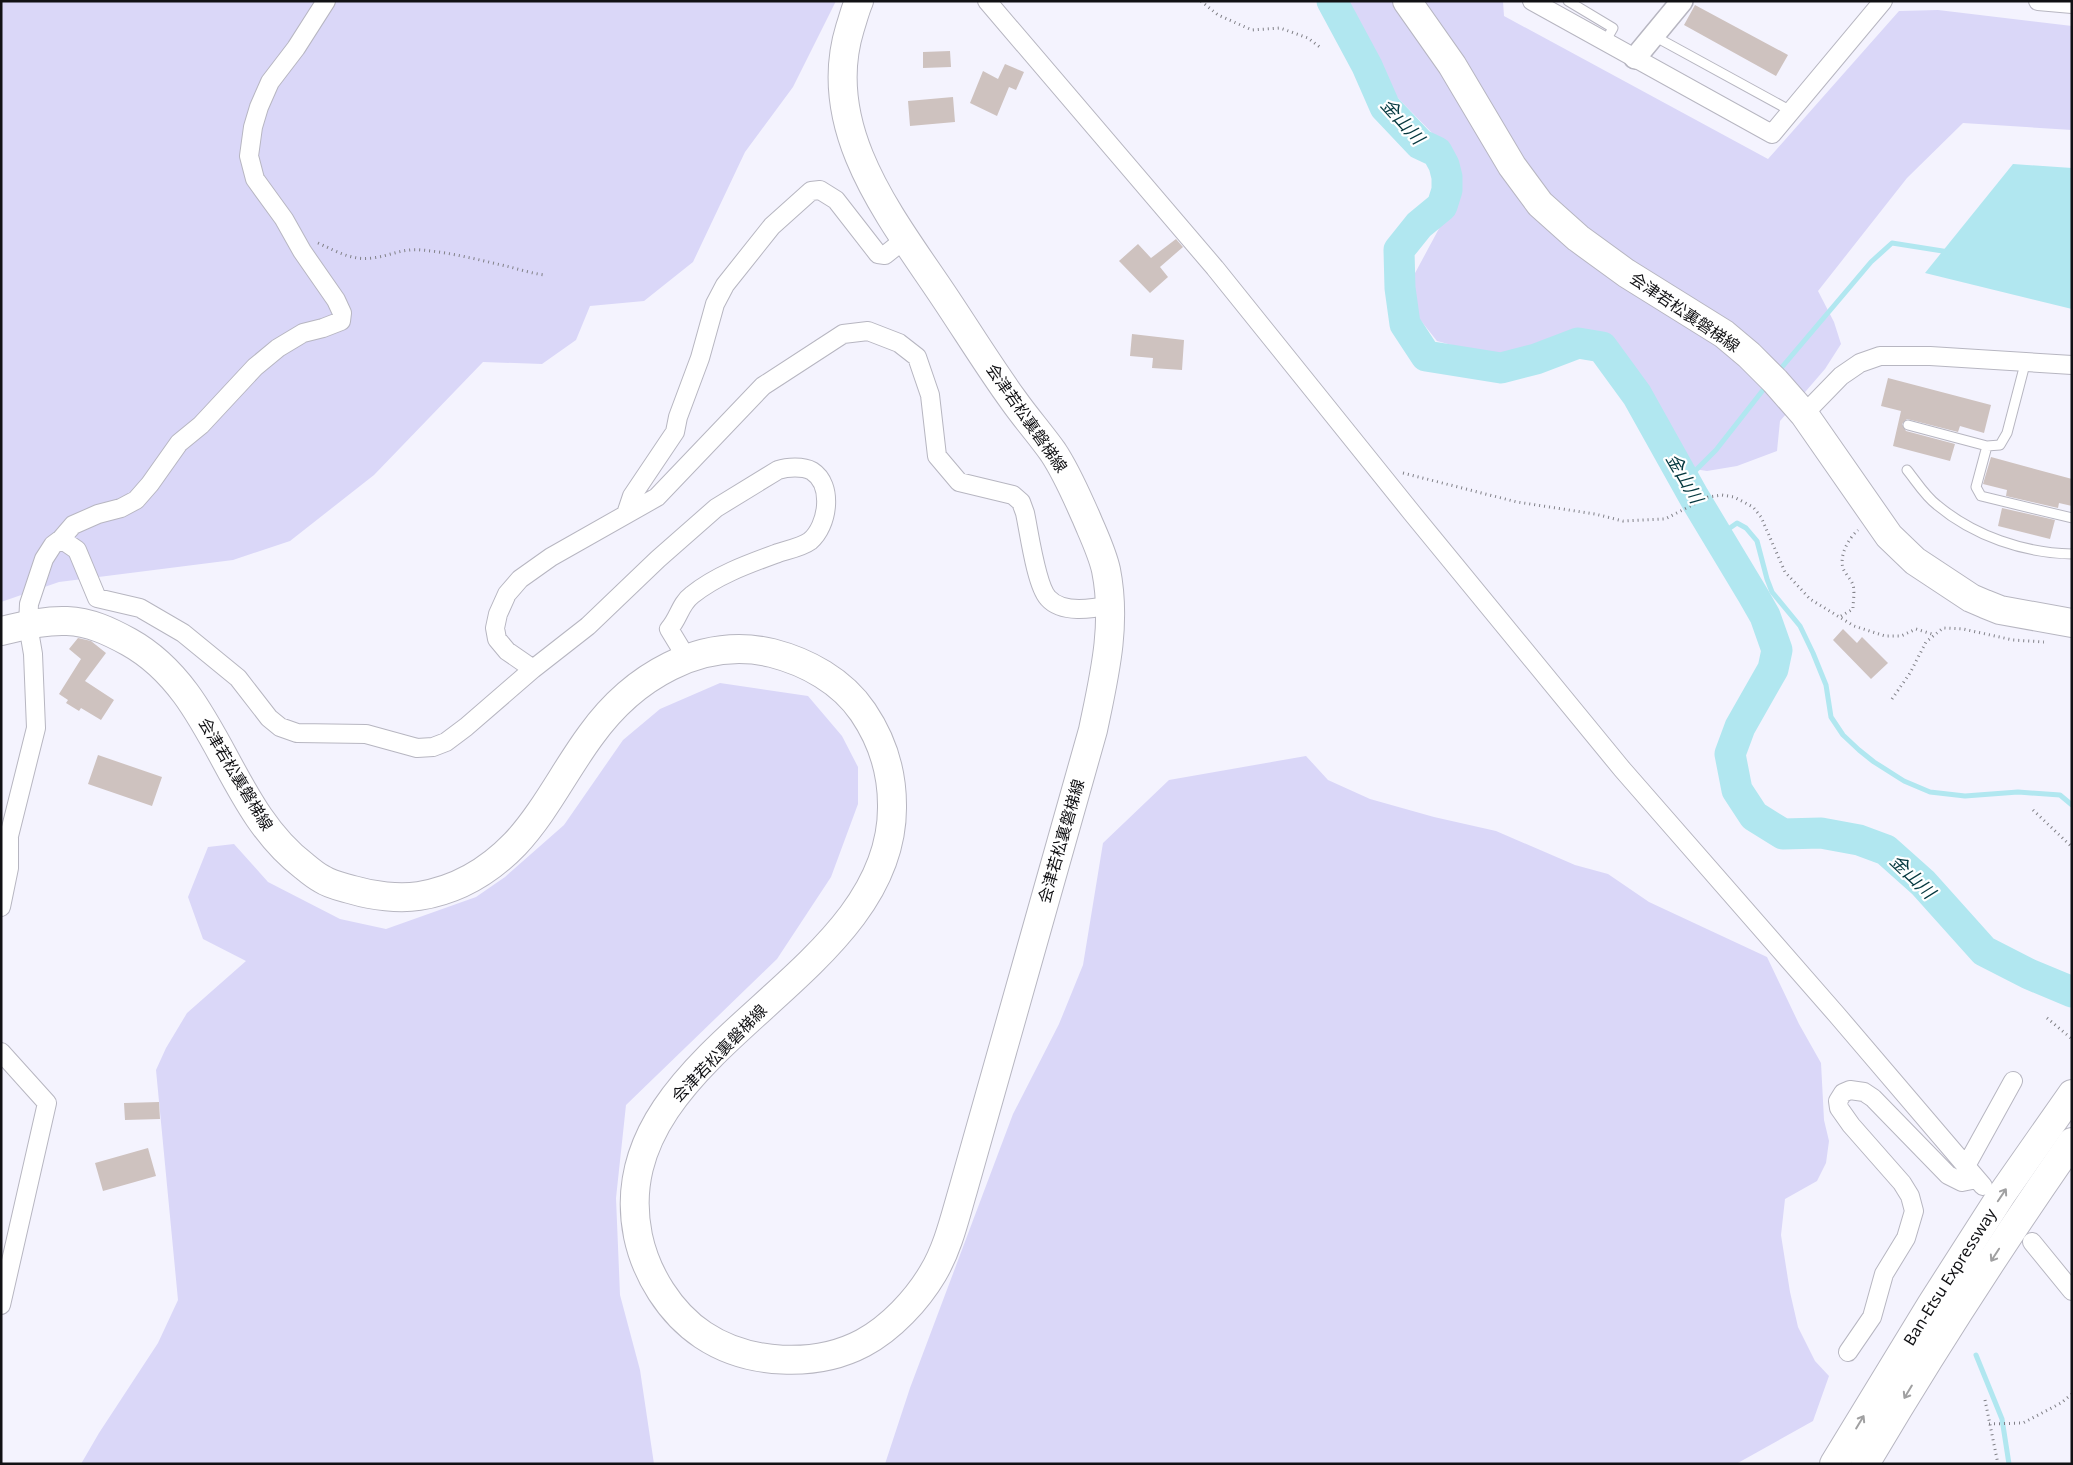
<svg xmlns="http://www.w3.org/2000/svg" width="2073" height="1465" font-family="'Noto Sans','Noto Sans JP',sans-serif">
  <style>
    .green { fill: #dad7f8 }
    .water { fill: #b1e7f0 }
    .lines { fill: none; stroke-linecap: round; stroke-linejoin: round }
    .stream { stroke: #b1e7f0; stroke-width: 5 }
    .river { stroke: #b1e7f0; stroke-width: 31 }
    .building { fill: #cec2bf }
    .service-casing { stroke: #b7b6c1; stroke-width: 11 }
    .minor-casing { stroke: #b7b6c1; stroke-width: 20 }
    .tertiary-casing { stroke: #b7b6c1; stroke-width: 24 }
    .primary-casing { stroke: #b7b6c1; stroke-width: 30 }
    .motorway-casing { stroke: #b7b6c1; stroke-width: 30 }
    .path { stroke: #808087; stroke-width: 3; stroke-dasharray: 1 4; stroke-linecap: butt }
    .service { stroke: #fff; stroke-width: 9 }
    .minor { stroke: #fff; stroke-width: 18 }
    .tertiary { stroke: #fff; stroke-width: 21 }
    .primary { stroke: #fff; stroke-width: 28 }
    .motorway { stroke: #fff; stroke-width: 28 }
    .oneway { stroke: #a0a0a1 }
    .labels { text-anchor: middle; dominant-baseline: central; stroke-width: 4.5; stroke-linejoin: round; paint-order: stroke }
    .street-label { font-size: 16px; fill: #111114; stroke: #fff }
    .water-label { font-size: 18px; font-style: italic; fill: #03373e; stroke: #fff }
  </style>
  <rect width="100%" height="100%" fill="#f4f3fe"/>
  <path class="green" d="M1,1H836L793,87L745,152L693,262L644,301L590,306L576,340L542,364L483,362L374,475L290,541L233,560L59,582L1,602Z
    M1318,1H1503L1504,16L1768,159L1899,11L1938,10L2072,26V130L1963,123L1907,178L1818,291L1834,322L1841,344L1825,369L1780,421L1777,451L1737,466L1707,471L1688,468L1668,444L1629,370L1618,360L1588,341L1558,337L1520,357L1505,358H1474L1459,347L1437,341L1418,317L1414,291V275L1442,223L1454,181L1437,138L1391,91L1365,58L1340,34L1319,9Z
    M720,683L808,696L842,736L858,767V804L831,877L777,959L626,1105L616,1198L620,1295L640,1370L654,1464H81L99,1433L158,1343L178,1300L156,1070L166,1048L187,1013L246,961L203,939L188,897L208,847L234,844L268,882L340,919L386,929L476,897L505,877L564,825L623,740L660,709Z
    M1306,756L1328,780L1370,799L1434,817L1496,831L1575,865L1608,874L1649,902L1767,957L1799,1024L1821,1063L1824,1120L1829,1141L1826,1163L1817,1181L1785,1199L1781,1235L1790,1292L1798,1327L1815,1361L1829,1376L1813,1421L1736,1464H885L910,1388L1013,1114L1059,1024L1083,965L1103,843L1169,780Z"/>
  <path class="water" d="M2013,164L2072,168V309L1925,273Z"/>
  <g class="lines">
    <path class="stream" d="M1777,373L1871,262L1892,243L1949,252
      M1686,480L1716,450L1767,385
      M1717,537L1737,523L1746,528L1757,541L1767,579L1772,592L1800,626L1813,653L1826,685L1831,717L1843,735L1859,750L1874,762L1904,781L1930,792L1965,796L2018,792L2060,795L2072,805
      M1976,1355L2002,1419L2009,1464"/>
    <path class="river" d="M1332,1L1367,66L1385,107L1420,144L1437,152L1444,165L1447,177V190L1442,206L1419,225L1399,250L1400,288L1405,324L1426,356L1501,368L1536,359L1578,343L1602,347L1637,395L1694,497L1753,595L1765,616L1777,650L1773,669L1740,727L1730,754L1737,790L1754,816L1783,834L1821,833L1859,840L1886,850L1923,883L1984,951L2029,974L2072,992"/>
  </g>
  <path class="building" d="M1695,5L1788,55L1776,76L1684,25Z
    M950,51L951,67L923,68V52Z
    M1005,64L1024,72L1016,90L1009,87L997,116L970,103L983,71L998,79Z
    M953,97L955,122L910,126L908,101Z
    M1176,239L1183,247L1160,267L1168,277L1150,293L1119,261L1138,244L1151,258Z
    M1132,334L1184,340L1182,370L1152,368L1153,358L1130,356Z
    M1888,378L1991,405L1984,433L1960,426L1958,432L1907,419L1902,424L1906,431L1955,444L1950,461L1893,446L1901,411L1881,406Z
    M1991,457L2072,479V506L2059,503L2058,508L2006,496L2007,490L1983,484Z
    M2002,508L2055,520L2050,539L1998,526Z
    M1843,629L1857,643L1862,637L1888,663L1871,679L1833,640Z
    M78,638L91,641L106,653L85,681L114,700L101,720L81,708L79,711L66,703L68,700L59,694L81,659L69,649Z
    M98,755L162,777L152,806L88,784Z
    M159,1102L160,1119L125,1120L124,1103Z
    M148,1148L156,1176L103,1191L95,1163Z"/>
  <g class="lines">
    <defs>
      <path id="service" d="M1568,1L1613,28L1605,42
        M1654,36L1791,111
        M1908,425L1987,446L2000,445L2007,433L2025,364
        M1987,446L1976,487L1981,496L2072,518
        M1907,470C1916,481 1925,496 1937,505C1974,536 2024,553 2072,554"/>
      <path id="minor" d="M987,1L1215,268L1412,513L1622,769L1837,1015L1983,1186
        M1532,1L1772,134L1883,1
        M2038,1L2072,4
        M1804,414L1841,376L1860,363L1880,356H1930L2072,365
        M626,514L632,496L675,432L678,417L700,358L715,304L725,285L772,226L811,191L820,190L836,200L878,254L885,255L905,239
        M61,539L77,550L97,598L140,608L183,633L238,678L269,718L280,727L297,733L366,734L417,748L433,747L446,742L466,727L533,669
        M686,657L669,629C679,618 680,604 692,595C717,575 748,564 778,553C787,550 802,547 810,541C828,526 834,485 812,471C803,466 787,467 778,470L716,508L658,559L588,626L533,669L507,651L497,639L495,628L498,614L507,594L520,579L551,557L657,497L763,386L843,334L868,331L899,343L917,357L930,395L937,456L959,482L1013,495L1021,502L1025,513C1029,531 1036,585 1048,598C1062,614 1092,609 1110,605
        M1,907L9,868V836L36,728L33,654L28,625L29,604L44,559L53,545L61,539L73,525L98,514L121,508L136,500L150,484L179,443L201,425L255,367L278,348L303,333L323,328L341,321L342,313L336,300L302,251L284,219L255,179L249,156L253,127L259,107L270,82L296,48L326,1
        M1,1052L47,1103L1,1305
        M1966,1166L2013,1081
        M2032,1242L2072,1291
        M1848,1352L1872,1317L1884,1274L1906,1238L1914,1211L1910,1196L1902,1183L1851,1125L1839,1108L1838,1101L1843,1093L1850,1090L1864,1092L1873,1098L1948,1175L1962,1182L1977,1179"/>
      <path id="tertiary" d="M1635,58L1682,1"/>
      <path id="primary" d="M1407,1L1452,65L1512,166L1540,204L1578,238L1626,273L1724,334L1749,355L1775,381L1804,414L1889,536L1915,561L1971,598L1985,604L2000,610L2072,623
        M1,631C23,626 44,620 67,621C90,622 109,631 129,642C217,691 226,807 304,866C310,871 316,876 322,879C331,885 343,887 353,890C373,896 399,899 419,896C457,890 488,872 515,844C545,812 565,770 591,735C632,678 700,636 772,653C807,662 842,681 863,712C882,740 892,772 892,805C895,982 600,1049 638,1236C646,1274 670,1313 703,1335C748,1365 816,1368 863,1343C891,1328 917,1300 933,1273C948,1248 955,1217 963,1190L1093,730C1104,677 1117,625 1106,570C1102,552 1093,534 1086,517C1076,495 1067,473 1053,452C1041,435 1026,418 1014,401C987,364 963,324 937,286C886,211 820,125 850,28C853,19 855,10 859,1"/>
      <g id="motorway">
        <path id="s1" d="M1834,1464L1931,1305L2002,1194L2072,1094"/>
        <path d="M1865,1464C1930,1354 1999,1247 2072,1142"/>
      </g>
    </defs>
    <use href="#service" class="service-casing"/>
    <use href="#minor" class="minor-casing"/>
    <use href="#tertiary" class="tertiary-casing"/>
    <use href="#primary" class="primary-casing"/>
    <use href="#motorway" class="motorway-casing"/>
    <path class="path" d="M1201,1L1218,15L1252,30L1280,28L1308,38L1321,48
      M318,243C336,251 352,261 372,258C390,256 403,248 421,250C446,252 472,258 497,264C513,267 528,273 545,275
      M1403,473L1517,502L1595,514L1623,521L1665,519L1708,497L1722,495L1734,497L1753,507L1761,517L1785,572L1810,599L1854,626L1885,636H1901L1916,629L1935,635
      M1841,616L1853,609C1853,602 1855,592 1853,585C1851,579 1845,574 1843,568C1839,555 1849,538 1858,530
      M1892,699L1910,673L1926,642L1943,628L1963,629L2013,640L2044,642
      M2033,810L2072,847
      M2047,1018L2072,1039
      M1985,1400L1998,1464
      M1989,1424L2023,1423L2061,1403L2072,1394"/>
    <use href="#service" class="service"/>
    <use href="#minor" class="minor"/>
    <use href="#tertiary" class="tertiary"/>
    <use href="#primary" class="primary"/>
    <use href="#motorway" class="motorway"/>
  </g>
  <defs><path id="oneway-shaft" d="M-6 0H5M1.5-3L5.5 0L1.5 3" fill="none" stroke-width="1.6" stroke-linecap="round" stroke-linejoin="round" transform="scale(1.25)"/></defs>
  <g class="oneway">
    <use href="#oneway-shaft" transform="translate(2002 1195) rotate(-56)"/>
    <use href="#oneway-shaft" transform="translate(1995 1255) rotate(123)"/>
    <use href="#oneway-shaft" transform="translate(1908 1392) rotate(121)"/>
    <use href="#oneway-shaft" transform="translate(1860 1422) rotate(-59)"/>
  </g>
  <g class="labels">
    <g class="street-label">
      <text transform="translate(1685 312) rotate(34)">会津若松裏磐梯線</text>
      <text transform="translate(1027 418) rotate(55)">会津若松裏磐梯線</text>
      <text transform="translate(236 774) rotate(59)">会津若松裏磐梯線</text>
      <text transform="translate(1061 841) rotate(-74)">会津若松裏磐梯線</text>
      <text transform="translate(719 1053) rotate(-46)">会津若松裏磐梯線</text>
      <text stroke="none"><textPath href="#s1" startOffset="220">Ban-Etsu Expressway</textPath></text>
    </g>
    <g class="water-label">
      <text transform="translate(1403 121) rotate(48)">金山川</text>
      <text transform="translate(1685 478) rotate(60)">金山川</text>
      <text transform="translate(1913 876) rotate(44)">金山川</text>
    </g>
  </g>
  <rect width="2073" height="1465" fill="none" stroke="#111114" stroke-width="5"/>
</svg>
